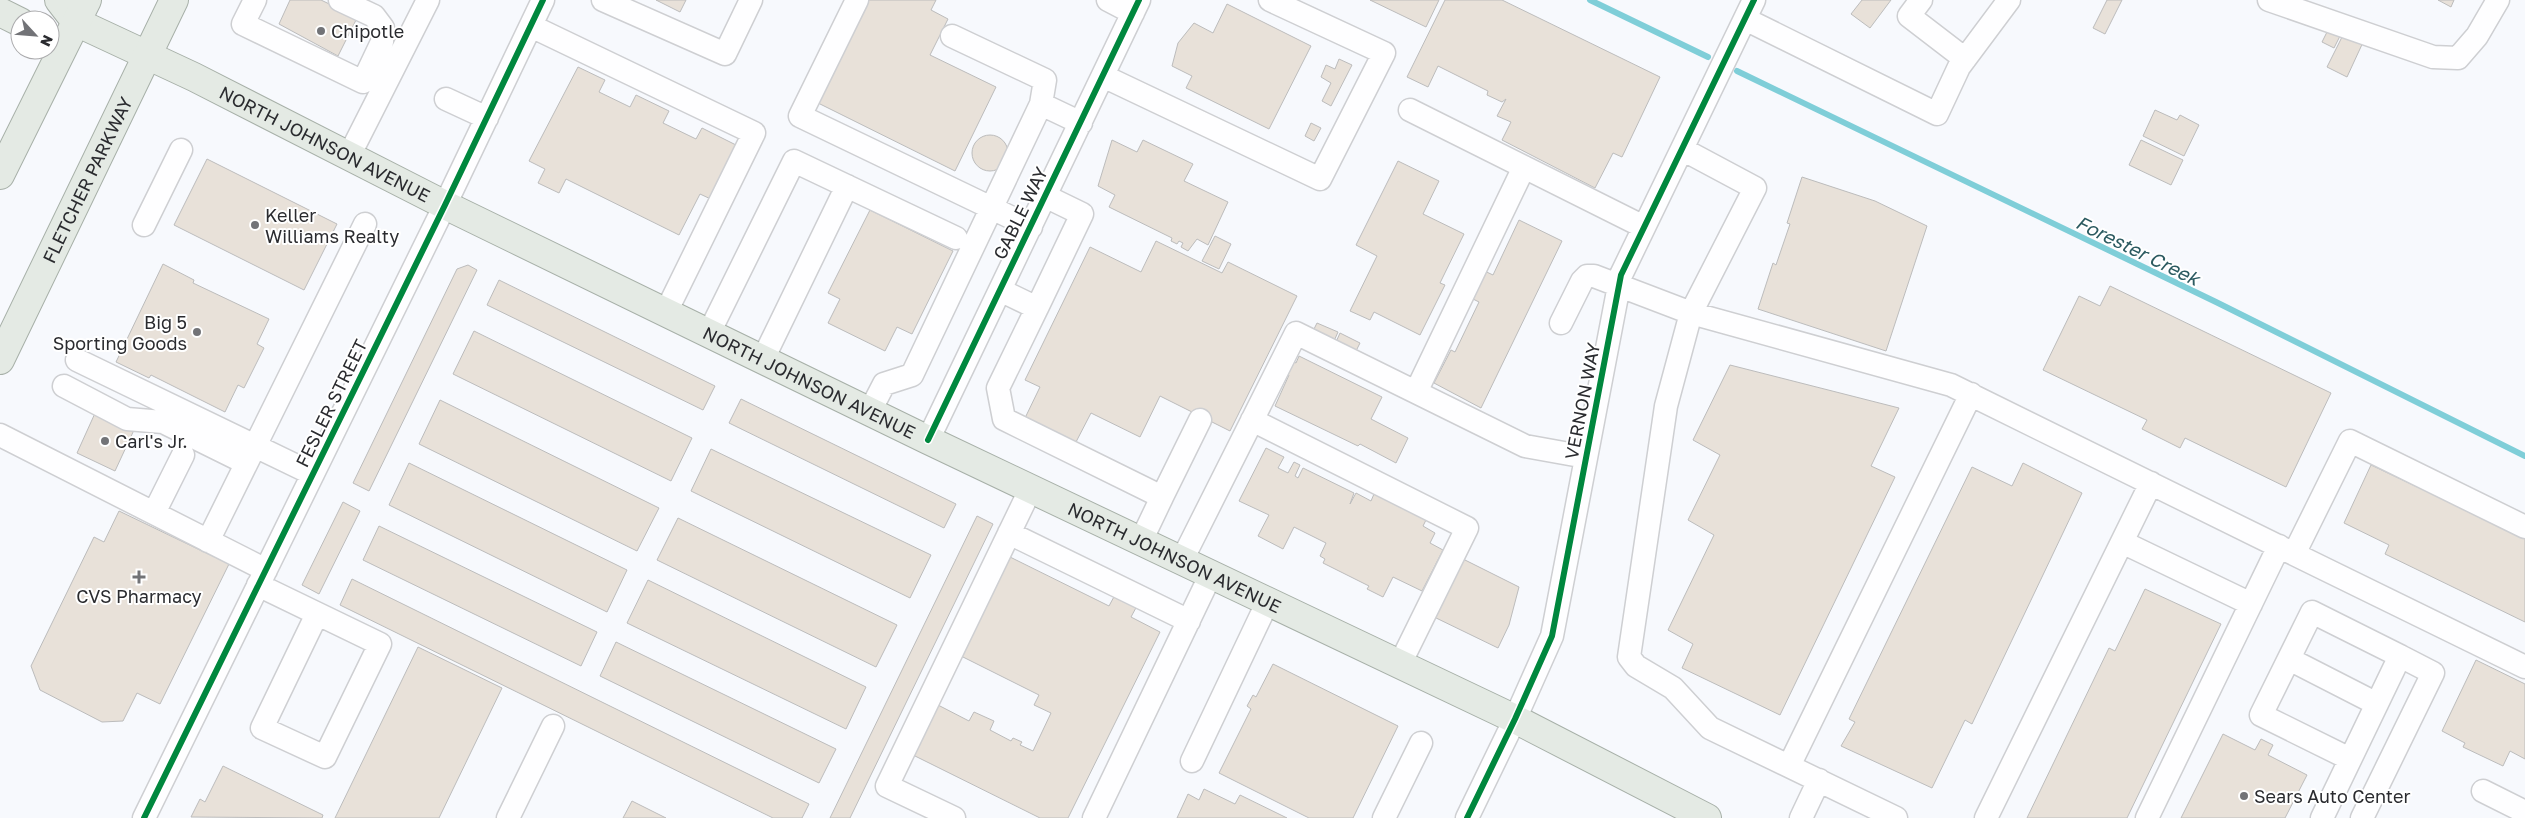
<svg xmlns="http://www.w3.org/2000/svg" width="2525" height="818" font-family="'Golos Text',sans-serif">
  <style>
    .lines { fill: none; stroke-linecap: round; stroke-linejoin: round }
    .stream { stroke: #7fced8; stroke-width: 6 }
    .building { fill: #e8e1d9; stroke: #bcbcbc }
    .minor-casing { stroke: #cecfd2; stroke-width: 25 }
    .major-casing { stroke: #a7b0a8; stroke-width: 30 }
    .minor { stroke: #fefeff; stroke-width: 22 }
    .major { stroke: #e4eae4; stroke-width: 28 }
    .cycleway-casing { stroke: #fff; stroke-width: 9 }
    .cycleway { stroke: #00873e; stroke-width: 6 }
    .poi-dot { fill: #727377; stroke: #fff; stroke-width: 2 }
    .labels { text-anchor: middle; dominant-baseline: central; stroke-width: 4; stroke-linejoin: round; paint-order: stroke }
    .poi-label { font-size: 18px; fill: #2a2b2f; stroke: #fff; text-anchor: start }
    .street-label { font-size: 18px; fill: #2a2b2f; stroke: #fff }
    .water-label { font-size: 19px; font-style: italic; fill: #2b5a60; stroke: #fff }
  </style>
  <rect width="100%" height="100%" fill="#f7f9fd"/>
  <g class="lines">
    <path class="stream" d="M1590,0L1708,57
      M1737,71L2216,302L2525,456"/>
  </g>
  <path class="building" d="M290,0H321L352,15L358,16L338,56L279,24Z
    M656,0H686L680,12Z
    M863,0H936L931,10L948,19L930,55L996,87L955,171L814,101Z
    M1370,0H1439L1426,27Z
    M1445,0H1502L1660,77L1622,157L1613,153L1595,188L1502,140L1511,122L1497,116L1506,99L1502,102L1487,95L1488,91L1438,66L1428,87L1407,77Z
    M1862,0H1891L1870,28L1851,14Z
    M2107,0H2122L2105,34L2093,28Z
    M2438,0H2454L2451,7Z
    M1227,4L1311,46L1269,129L1186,88L1192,76L1172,66L1178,43L1194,23L1213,33Z
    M2332,22L2344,28L2334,48L2322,42Z
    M2346,29L2365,38L2347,77L2327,67Z
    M1339,59L1352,65L1331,106L1322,101L1331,83L1321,77L1326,65L1335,69Z
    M578,67L605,80L599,92L630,107L636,95L669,111L663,123L696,139L702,128L742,148L715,201L700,194L679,235L566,179L559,193L538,183L545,169L529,161Z
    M2155,110L2177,120L2180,115L2199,125L2184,156L2143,136Z
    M1311,123L1321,128L1314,141L1305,136Z
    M972 153a18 18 0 1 1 36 0a18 18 0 1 1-36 0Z
    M1112,140L1137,152L1143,140L1193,164L1184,181L1228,202L1208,245L1197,239L1188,251L1181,247L1183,243L1179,241L1177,244L1171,241L1172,238L1109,207L1115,195L1098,186Z
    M2141,140L2183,160L2171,185L2129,165Z
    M207,159L337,224L304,290L174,225Z
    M1398,161L1439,181L1423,214L1464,234L1440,283L1445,285L1420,335L1374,312L1370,320L1350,311L1377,256L1356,245Z
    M1802,177L1875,201L1927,226L1886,351L1758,309L1773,263L1776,265L1790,224L1787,223Z
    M870,210L953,251L912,334L897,327L885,351L828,323L840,299L828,293Z
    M1519,220L1562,241L1481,408L1434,383L1451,350L1455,352L1479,302L1463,294L1476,267L1493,275Z
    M1215,236L1231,244L1219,269L1202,261Z
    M1156,241L1222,273L1228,262L1297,296L1230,431L1160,396L1140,437L1091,413L1076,442L1025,418L1040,387L1025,380L1090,247L1141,272Z
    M163,264L194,280L193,283L269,319L257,344L264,348L244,388L238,385L225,412L151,375L149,378L116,362Z
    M468,265L477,270L369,491L353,483L457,269Z
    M499,280L715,386L703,410L487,305Z
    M2110,286L2331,393L2286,487L2185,438L2180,448L2142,429L2147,420L2043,370L2079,296L2100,306Z
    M1317,323L1338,332L1334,341L1313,331Z
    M474,331L692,438L671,481L453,374Z
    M1340,333L1360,343L1356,351L1336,342Z
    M1299,356L1382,397L1371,419L1408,438L1396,463L1360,444L1358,446L1275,406L1289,375L1280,371L1286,358L1296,363Z
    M1730,365L1899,408L1871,466L1895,477L1780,715L1682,668L1693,644L1668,630L1714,535L1688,520L1720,455L1693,440Z
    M741,399L956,504L944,528L729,423Z
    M440,400L659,508L637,551L419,444Z
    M96,411L134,430L115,471L77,453Z
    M1266,448L1284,457L1278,468L1288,473L1294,462L1300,465L1295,476L1298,478L1303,468L1354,493L1350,504L1356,493L1371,501L1374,494L1426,520L1423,526L1435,533L1430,543L1443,550L1422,591L1393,577L1383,597L1367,589L1369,586L1323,563L1325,559L1320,556L1326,543L1294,527L1283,549L1258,536L1269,515L1239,501Z
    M711,449L931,555L910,598L691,491Z
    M409,463L627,570L607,612L389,505Z
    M2023,463L2082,493L1972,724L1965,720L1932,788L1841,746L1855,722L1849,719L1972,467L2012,486Z
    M2371,465L2525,538V622L2385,554L2389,545L2344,523Z
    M343,502L360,511L319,594L302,585Z
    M119,511L229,564L160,704L137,693L123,721L102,722L40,690L31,666L94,537L104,542Z
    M977,516L993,524L850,818H830Z
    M678,518L897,625L876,667L657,560Z
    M379,526L597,632L581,666L363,560Z
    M1010,557L1109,606L1116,593L1138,604L1131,617L1160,632L1068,818H1040L913,755L938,705L969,721L974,712L994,721L990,730L1011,741L1013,738L1022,742L1020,745L1033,751L1051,713L1034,705L1039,695L961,656Z
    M1461,558L1519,587L1509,625L1498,648L1432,616Z
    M352,579L809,804L802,818H773L340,605Z
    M648,580L866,687L846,729L627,623Z
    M2145,589L2221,624L2127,818H2027L2109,648L2115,651Z
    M616,642L836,749L819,783L600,676Z
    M418,647L502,688L439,818H335Z
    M2476,660L2525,684V759L2510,751L2503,766L2463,747L2465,743L2442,731Z
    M1273,664L1398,726L1353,818H1309L1219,773L1251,709L1247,706L1253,695L1256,697Z
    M2223,734L2255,750L2261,739L2273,745L2268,755L2307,775L2285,818H2181Z
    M223,766L323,815L322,818L191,817L200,799L205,802Z
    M1204,789L1235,804L1240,795L1287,818H1177L1188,794L1199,800Z
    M632,801L666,818H623Z"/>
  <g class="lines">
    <defs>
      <path id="minor" d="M255,0L243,24L363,82L382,42L383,28L374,16L340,0
        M603,0L725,54L751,0
        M857,0L800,116L1031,227
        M1108,0L1133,13
        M1921,0L1909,16L1965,59
        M2269,0L2433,57L2458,58L2477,36L2498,0
        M1745,19L1937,114L1959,67L2009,0
        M531,26L754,133L666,312
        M952,36L1045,80L1041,104
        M1103,76L1320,179L1384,53L1270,0
        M446,99L487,118
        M1410,110L1644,227
        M1682,149L1755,188L1691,313L1666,406L1629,657L1636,666L1673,688L1710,728L1896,818
        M349,156L428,0
        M144,225L181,150
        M1000,290L1037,308L998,388L1004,419L1162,497L1200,420
        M1037,308L1082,214L1045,196
        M1561,323L1582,281L1587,276H1594L1691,313L1951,385L2294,554
        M709,333L794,161L956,238
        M763,359L847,186
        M77,360L313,474
        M64,386L127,419L163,422L246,463
        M1416,392L1524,167
        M870,411L884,384L912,375L1041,104L1081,123
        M1252,420L1467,528L1400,664
        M0,435L266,570
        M928,440L1139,0
        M154,513L183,455
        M2525,527L2350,441L2294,554L2525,667
        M1009,533L1189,621
        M208,541L365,224
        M1141,541L1162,497
        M2122,542L2251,604
        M1182,560L1296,333L1525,446L1586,457
        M258,585L380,644L325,757L262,728L317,614
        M2289,659L2377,704
        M2350,759L2261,715L2312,612L2400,656
        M1192,761L1268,601
        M1789,766L1971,394
        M2483,791L2525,812
        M144,818L445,205L543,0
        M508,818L553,726
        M954,818L887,786L1031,488
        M1094,818L1211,574
        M1384,818L1421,743
        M1467,818L1515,719L1552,636L1621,275L1754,0
        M1801,818L1819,780
        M1986,818L2151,483
        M2147,818L2279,546
        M2322,818L2400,656L2433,673L2362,818"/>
      <g id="major">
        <path id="s1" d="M59,0L76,22L194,77L445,205L928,440L1515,719L1707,818"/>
        <path d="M0,12L20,22"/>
        <path d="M0,175L87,0"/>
        <path id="s2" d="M0,360L174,0"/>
      </g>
    </defs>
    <use href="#minor" class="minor-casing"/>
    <use href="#major" class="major-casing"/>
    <use href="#minor" class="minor"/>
    <use href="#major" class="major"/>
    <defs>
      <path id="cycleway" d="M928,440L1139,0
        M144,818L445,205L543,0
        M1467,818L1515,719L1552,636L1621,275L1754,0"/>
    </defs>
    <use href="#cycleway" class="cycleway-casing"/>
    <use href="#cycleway" class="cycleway"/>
  </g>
  <g class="poi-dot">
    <circle cx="321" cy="31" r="5"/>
    <circle cx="255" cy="225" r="5"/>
    <circle cx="197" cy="332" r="5"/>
    <circle cx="105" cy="441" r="5"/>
    <path d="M136.5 569.5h5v5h5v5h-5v5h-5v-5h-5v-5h5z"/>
    <circle cx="2244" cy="796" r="5"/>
  </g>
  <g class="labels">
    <g class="poi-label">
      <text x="331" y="31">Chipotle</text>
      <text x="265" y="215">Keller<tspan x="265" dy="21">Williams Realty</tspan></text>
      <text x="187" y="322" text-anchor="end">Big 5<tspan x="187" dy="21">Sporting Goods</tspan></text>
      <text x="115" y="441">Carl's Jr.</text>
      <text x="139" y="596" text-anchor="middle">CVS Pharmacy</text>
      <text x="2254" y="796">Sears Auto Center</text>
    </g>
    <g class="street-label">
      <text stroke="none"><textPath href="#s1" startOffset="305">NORTH JOHNSON AVENUE</textPath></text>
      <text stroke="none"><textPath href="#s2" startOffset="200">FLETCHER PARKWAY</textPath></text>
      <text transform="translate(1020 213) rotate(-64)">GABLE WAY</text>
      <text stroke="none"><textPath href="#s1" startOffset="845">NORTH JOHNSON AVENUE</textPath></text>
      <text transform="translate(1582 401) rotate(-79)">VERNON WAY</text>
      <text transform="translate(331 403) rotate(-64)">FESLER STREET</text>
      <text stroke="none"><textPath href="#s1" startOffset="1250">NORTH JOHNSON AVENUE</textPath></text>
    </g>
    <g class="water-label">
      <text transform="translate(2138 250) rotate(26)">Forester Creek</text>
    </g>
  </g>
  <g transform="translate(35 35) rotate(116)"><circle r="24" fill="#ffffff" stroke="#aaaaac"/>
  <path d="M0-4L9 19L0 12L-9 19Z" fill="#727377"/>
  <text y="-8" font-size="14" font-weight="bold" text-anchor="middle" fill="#2a2b2f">N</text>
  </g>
</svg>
